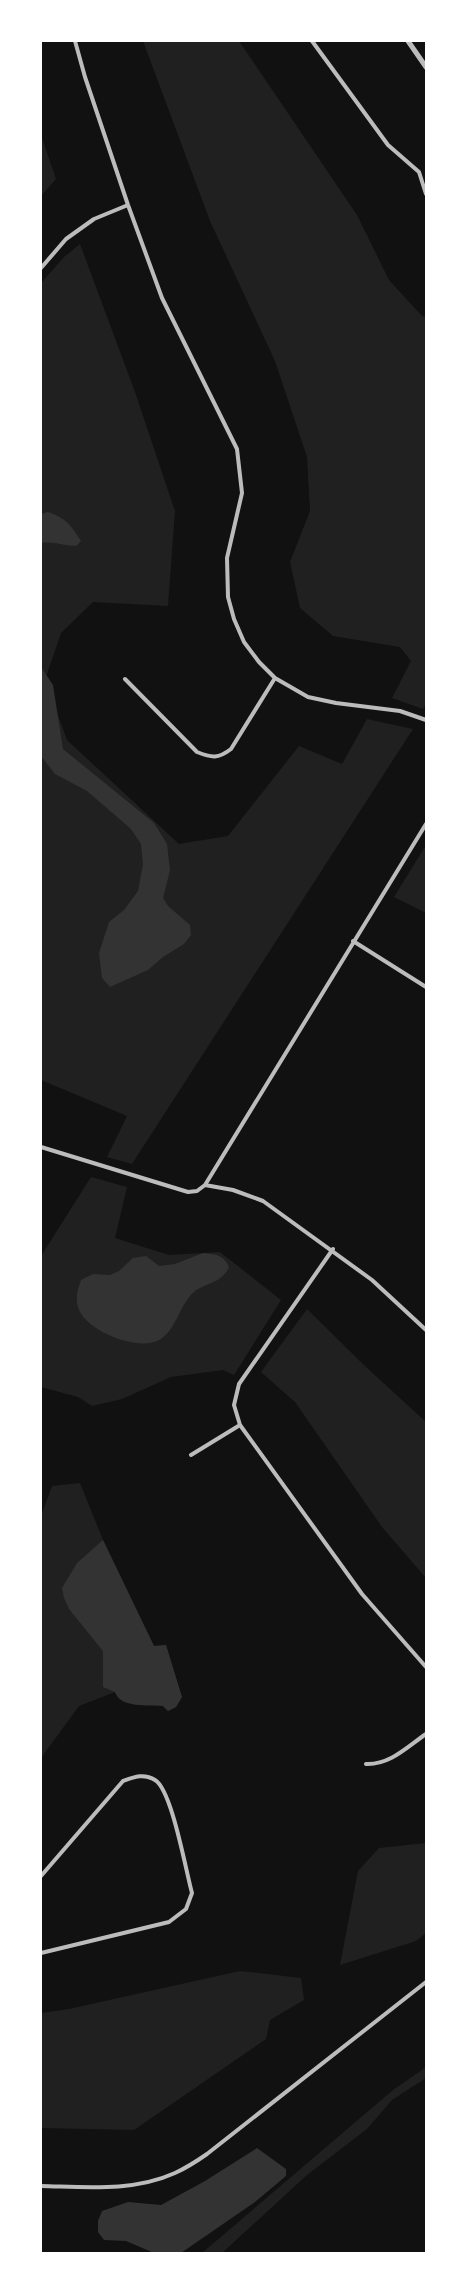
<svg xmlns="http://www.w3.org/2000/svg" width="467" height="2294" font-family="Inter,sans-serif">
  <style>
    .green { fill: #202020 }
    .water { fill: #333 }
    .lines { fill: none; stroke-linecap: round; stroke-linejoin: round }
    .minor { stroke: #bcbcbc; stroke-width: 4 }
    .tertiary { stroke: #bcbcbc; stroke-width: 5 }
  </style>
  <rect width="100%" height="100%" fill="#111"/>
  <path class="green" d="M143,41H239L357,215L389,280L422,316L426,317V703L423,709L392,698L411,661L400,647L333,636L300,608L290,562L310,511L307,457L275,361L210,221Z
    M41,135L56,179L41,196Z
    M80,244L135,392L175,511L168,606L93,602L61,633L45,680L67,740L179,844L228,836L299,746L342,764L367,719L413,729L132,1164L107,1157L127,1116L41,1080V283L64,257Z
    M426,845V913L394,897Z
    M91,1177L127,1187L115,1238L169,1255L220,1252L281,1300L234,1375L223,1370L171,1377L122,1399L92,1406L78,1397L41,1387V1256Z
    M307,1309L366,1367L426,1422V1578L382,1527L295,1402L261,1372Z
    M80,1483L103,1540L154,1646L166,1645L182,1697L176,1707L168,1711L163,1706L123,1702L115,1692L79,1706L41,1758V1516L52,1486Z
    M426,1843V1933L416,1941L340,1965L358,1871L379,1848Z
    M240,1971L301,1978L304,2000L270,2020L266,2039L134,2130L41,2128V2013L69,2009Z
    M426,2067V2078L392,2100L367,2129L307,2175L222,2253H202L393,2090Z"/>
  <path class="water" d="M48,512C67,519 70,524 81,541L76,546C63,546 54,541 41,543V514Z
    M41,667L53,685L63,749L154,823L167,844L170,870L163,898L168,906L190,925L191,935L184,944L163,957L148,970L110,987L102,978L99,953L109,922L124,910L138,891L143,864L141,844L131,829L87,791L55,774L41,756Z
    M203,1253C216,1254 224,1255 229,1267C222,1283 206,1283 195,1291C179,1304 177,1330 159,1340C137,1352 84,1330 78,1307C75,1297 78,1289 81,1280L93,1274L110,1275L119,1271L133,1258L146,1256L159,1266L175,1264Z
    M103,1540L154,1646L166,1645L182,1697L176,1707L168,1711L163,1706C149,1705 120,1708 115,1692L103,1687V1651L69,1609L64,1598L62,1588L77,1563Z
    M257,2148L286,2169V2176L255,2202L181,2253H154L126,2241L104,2240L98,2232V2221L102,2211L128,2202L161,2205L205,2181Z"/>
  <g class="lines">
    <path class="minor" d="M75,41L85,77L128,205L162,298L237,449L242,493L227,558L228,597L234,619L244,642L259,662L275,678L308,697L336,703L400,711L426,720
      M312,41L388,145L419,172L426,194
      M41,268L66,239L94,219L128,205
      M125,679L197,752C212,758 218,759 231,749L275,678
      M353,941L426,987
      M41,1147L188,1192L197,1191L205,1185L233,1190L263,1201L372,1280L426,1330
      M205,1185L426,824
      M333,1249L239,1384L234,1405L240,1425L362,1594L426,1667
      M191,1455L240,1425
      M366,1764C390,1765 407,1747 426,1734
      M41,1876L123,1781C134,1777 144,1773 155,1780C172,1790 186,1872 192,1893L186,1909L169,1922L41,1953
      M41,2186C86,2187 133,2192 175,2173C186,2168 197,2161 207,2154L426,1982"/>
    <path class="tertiary" d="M408,41L426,67"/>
  </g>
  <rect width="467" height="2294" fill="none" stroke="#ffffff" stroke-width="84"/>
</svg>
